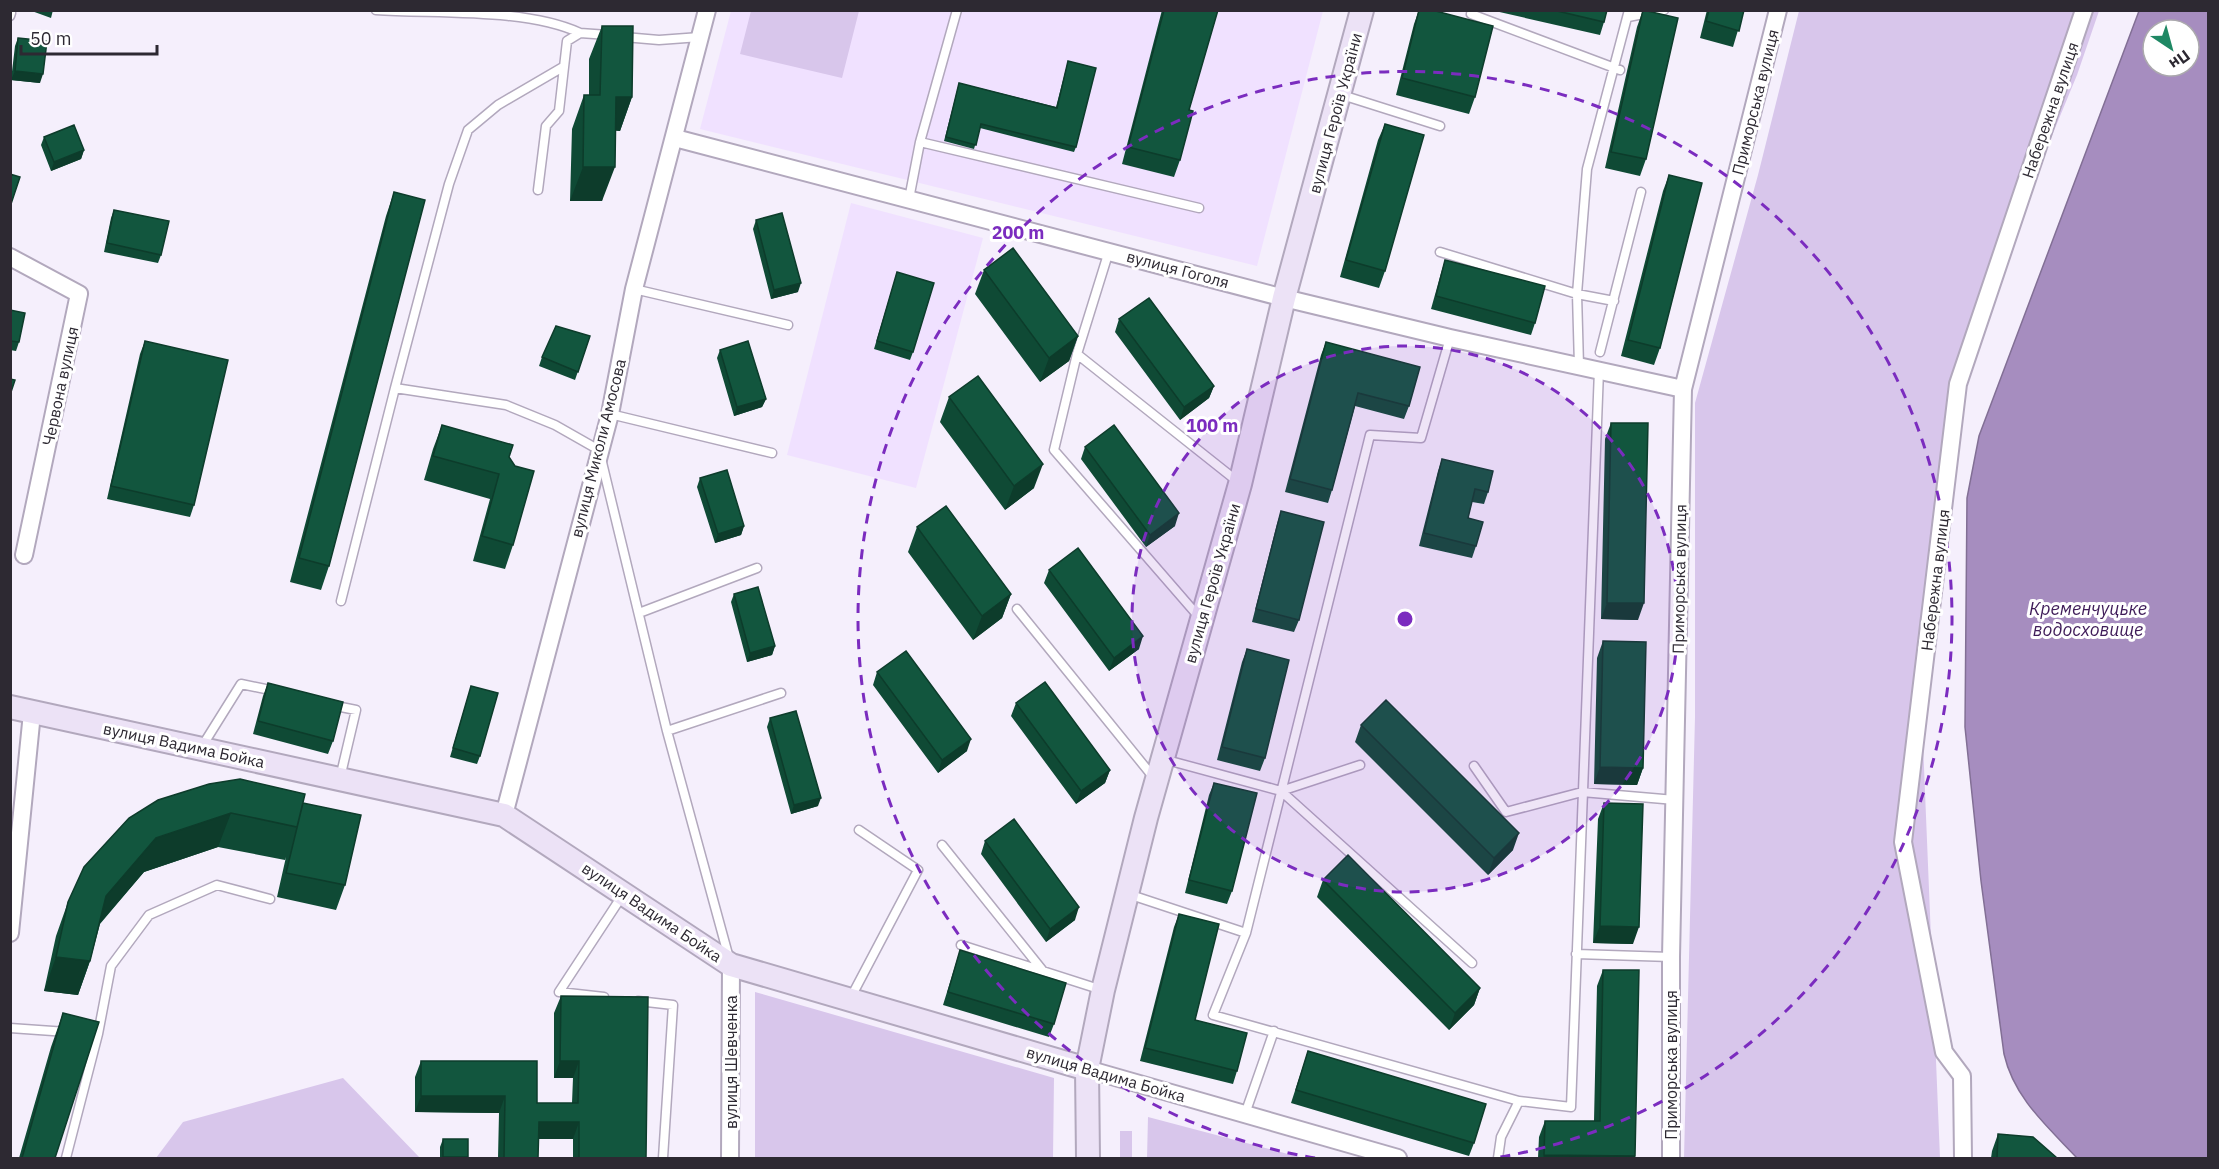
<svg xmlns="http://www.w3.org/2000/svg" width="2219" height="1169" font-family="'IBM Plex Sans',sans-serif">
  <style>
    .built { fill: #f0e1ff }
    .green { fill: #d8c6eb }
    .water { fill: #a68dbf; stroke: #826f95; stroke-width: 1.5; fill-rule: evenodd }
    .lines { fill: none; stroke-linecap: round; stroke-linejoin: round }
    .lane-casing { stroke: #b2a8bd; stroke-width: 11 }
    .street-casing { stroke: #b2a8bd; stroke-width: 20 }
    .secondary-casing { stroke: #b2a8bd; stroke-width: 26 }
    .lane { stroke: #fff; stroke-width: 8 }
    .street { stroke: #fff; stroke-width: 16 }
    .secondary { stroke: #ece2f6; stroke-width: 22 }
    .wall { fill: #0f4a35 }
    .shaded-wall { fill: #0d3c2b }
    .building { fill: #12563e; stroke: #0d3c2b; stroke-width: 1.5 }
    .ring { fill: none; stroke: #7b2cbf; stroke-width: 3; stroke-dasharray: 10 8 }
    .labels { text-anchor: middle; dominant-baseline: central; stroke-width: 6; stroke-linejoin: round; paint-order: stroke }
    .street-label { font-size: 16px; fill: #2d2932; stroke: #fff }
    .water-label { font-size: 18px; font-style: italic; fill: #3e1b58; stroke: #fff }
    .centre { fill: #7b2cbf; stroke: #fff; stroke-width: 3 }
    .ring-label { font-size: 18px; text-anchor: middle; font-weight: bold; fill: #7b2cbf; stroke: #fff; stroke-width: 6; stroke-linejoin: round; paint-order: stroke }
  </style>
  <rect width="100%" height="100%" fill="#f5effc"/>
  <path class="built" d="M731,11H1323L1257,266L700,129Z
    M851,203L983,238L916,488L787,455Z"/>
  <path class="green" d="M751,11H859L842,78L740,54Z
    M1799,11H2099L2077,75L1949,385L1923,743L1940,1158H1684L1695,717V403L1758,175Z
    M755,992L1054,1078L1053,1158H755Z
    M343,1078L420,1158H156L183,1122Z
    M1148,1117L1303,1158H1147Z
    M1120,1131H1132V1158H1120Z"/>
  <path class="water" d="M2139,11H2208V1158H2077C2047,1126 2014,1098 2004,1054L1981,881L1965,727L1967,498L1979,436ZM2153,30H2189V66H2153Z"/>
  <g class="lines">
    <defs>
      <path id="lane" d="M376,10C437,14 526,8 580,33
        M1472,10L1471,14L1620,70
        M10,16L11,13
        M1628,17L1664,10
        M624,37L659,40L700,37
        M1342,95L1440,126
        M920,142L1199,208
        M538,190L546,126L559,111L567,41L580,33L608,35
        M909,199L920,142L957,10
        M1109,251L1077,354L1054,450L1199,617
        M1440,252L1577,294L1614,301
        M634,289L788,325
        M1600,352L1641,192
        M1077,354L1237,481
        M1579,366L1577,294L1587,169L1629,10
        M395,388L449,184L468,130L498,105L563,67
        M610,414L772,453
        M341,601L395,388L506,405L555,425L599,450L667,731L729,958
        M1017,609L1154,778
        M639,613L757,568
        M331,705L356,710L340,778
        M667,731L781,693
        M201,748L241,684L275,691
        M1163,759L1281,791L1472,963
        M1474,766L1506,812L1582,792L1675,800
        M1281,791L1360,765
        M942,845L1043,971
        M1128,894L1246,933L1213,1015L1519,1101
        M1246,933L1370,435L1421,438L1450,338
        M961,945L1102,990
        M1576,954L1671,957
        M604,997L559,992L622,896
        M850,999L918,870L859,830
        M638,1001L673,1005L663,1158
        M10,1028L67,1032
        M86,1033L98,1034L111,966L149,915L217,885L270,899
        M1245,1114L1274,1031
        M66,1158L98,1034
        M1498,1158L1501,1137L1519,1101L1571,1107L1599,370"/>
      <path id="street" d="M675,138L1284,298L1450,338L1683,389
        M10,257L79,294L24,555
        M504,815L610,414L634,289L707,10
        M10,933L32,713
        M1087,1069L1398,1158
        M730,1158L731,965
        M1671,1158V957L1683,389L1778,10
        M1963,1158L1962,1076L1944,1052L1903,842L1958,384L2084,10"/>
      <path id="secondary" d="M10,707L504,815L731,965L1087,1069
        M1088,1158L1087,1069L1103,990L1146,818L1240,484L1284,298L1362,10"/>
    </defs>
    <use href="#lane" class="lane-casing"/>
    <use href="#street" class="street-casing"/>
    <use href="#secondary" class="secondary-casing"/>
    <use href="#lane" class="lane"/>
    <use href="#street" class="street"/>
    <use href="#secondary" class="secondary"/>
  </g>
  <path class="wall" d="M29,10H53L51,18Z
    M1162,10H1218L1189,110L1180,160L1174,177L1122,164Z
    M1419,10L1475,97L1469,114L1396,95L1414,24Z
    M1607,10L1604,22L1600,35L1495,11Z
    M1643,10L1646,159L1640,176L1605,168L1637,27Z
    M1707,10H1744L1733,47L1700,38Z
    M602,26L632,97L620,131L615,130L602,201H570L572,129L584,95H589V59Z
    M18,38L40,83L11,80L15,46Z
    M1068,61L1076,147L1074,152L980,128L974,149L944,141L959,83L1056,107Z
    M1385,124V271L1379,288L1340,277L1378,140Z
    M44,137L84,150L81,159L51,171L41,145Z
    M1669,175L1660,348L1654,365L1621,356L1663,191Z
    M394,192L329,566L321,590L290,582L386,216Z
    M114,210L161,255L158,263L104,252L111,218Z
    M756,220L798,292L771,299L753,229Z
    M1445,260L1535,323L1531,335L1431,309L1441,273Z
    M984,270L1078,336L1069,361L1040,382L975,294Z
    M897,272L913,352L910,360L874,349Z
    M10,310L19,342L16,351L10,350Z
    M1119,319L1214,386L1209,398L1180,420L1115,332Z
    M590,336L575,380L539,366L542,357Z
    M145,341L194,505L190,517L107,499L140,354Z
    M1326,342L1409,406L1404,419L1355,406L1332,490L1328,503L1285,492L1321,355Z
    M720,350L766,399L762,407L734,416L717,358Z
    M949,397L1034,488L1005,510L940,422Z
    M1611,423L1638,620L1601,619L1605,439Z
    M442,425L509,457L515,466L513,545L505,569L473,561L490,499L424,480L433,449Z
    M1085,447L1175,526L1146,547L1081,459Z
    M1442,459L1488,492L1484,504L1472,502L1468,518L1476,546L1472,558L1419,546L1438,471Z
    M700,478L744,526L741,535L715,543L697,487Z
    M1281,511L1299,620L1294,632L1252,622L1277,524Z
    M917,527L1011,594L1002,618L973,640L908,552Z
    M1049,570L1139,649L1109,671L1044,583Z
    M734,594L775,646L772,655L747,662L731,602Z
    M1603,641L1643,768L1637,785L1594,784L1597,658Z
    M1247,649L1265,758L1260,771L1217,760L1242,662Z
    M877,672L967,751L938,773L873,685Z
    M268,683L333,741L328,754L253,734L263,696Z
    M471,686L480,756L477,764L450,757Z
    M1016,703L1110,770L1105,783L1076,804L1011,716Z
    M770,718L818,806L791,814L767,727Z
    M1361,725L1513,850L1488,875L1355,742Z
    M1214,783L1232,891L1227,904L1185,893L1209,795Z
    M303,803L345,885L336,910L277,897L286,857L285,860L218,847L144,872L100,924L90,961L78,995L44,991L56,936L68,902L129,818Z
    M1604,803L1633,944L1593,943L1598,819Z
    M985,841L1075,920L1046,942L981,854Z
    M1323,880L1480,988L1474,1005L1449,1030L1317,897Z
    M1179,914L1195,1020L1237,1071L1233,1084L1140,1061L1174,927Z
    M960,950L1054,1024L1049,1037L943,1005Z
    M1603,970L1635,1158H1538L1539,1137L1545,1121H1594L1597,986Z
    M561,996L646,1158H573V1139H538V1158H498L499,1113L415,1112V1077L421,1061L537,1103H572L573,1078H554V1013Z
    M63,1013L55,1158H19L51,1047Z
    M1308,1051L1474,1143L1469,1156L1291,1103Z
    M1998,1134L2057,1158H1991L1992,1151Z
    M443,1139L468,1157V1158H440V1147Z"/>
  <path class="shaded-wall" d="M15,71L43,74L40,83L11,80Z
    M616,97H632L620,131L604,130Z
    M84,150L81,159L51,171L54,162Z
    M583,167H615L602,201H570Z
    M801,283L798,292L771,299L774,290Z
    M1078,336L1069,361L1040,382L1049,358Z
    M1214,386L1209,398L1180,420L1184,407Z
    M766,399L762,407L734,416L737,407Z
    M1043,464L1034,488L1005,510L1014,486Z
    M1179,513L1175,526L1146,547L1150,535Z
    M744,526L741,535L715,543L718,534Z
    M1011,594L1002,618L973,640L982,616Z
    M1607,603H1644L1638,620L1601,619Z
    M1143,636L1139,649L1109,671L1114,658Z
    M775,646L772,655L747,662L750,653Z
    M971,739L967,751L938,773L942,760Z
    M1600,767L1643,768L1637,785L1594,784Z
    M1110,770L1105,783L1076,804L1081,791Z
    M821,798L818,806L791,814L794,805Z
    M231,813L218,847L144,872L94,930L106,896L156,838Z
    M1519,833L1513,850L1488,875L1494,858Z
    M1079,907L1075,920L1046,942L1050,929Z
    M1600,926L1639,927L1633,944L1593,943Z
    M56,957L90,961L78,995L44,991Z
    M1480,988L1474,1005L1449,1030L1455,1013Z
    M560,1061H579L573,1078H554Z
    M421,1096H505L499,1113L415,1112Z
    M539,1122H579L573,1139H532Z
    M1544,1155L1635,1156V1158H1543Z
    M443,1157H468V1158H443Z"/>
  <path class="building" d="M1164,10H1218L1189,110L1193,111L1180,160L1128,147Z
    M1419,10H1432L1493,26L1475,97L1402,78Z
    M1553,10H1607L1604,22Z
    M1643,10L1678,18L1646,159L1611,152Z
    M1709,10H1744L1739,31L1706,21Z
    M602,26H633L632,97H616L615,167H583L584,95H600Z
    M18,38L47,41L43,74L15,71Z
    M1068,61L1096,68L1076,147L981,124L976,145L946,137L959,83L1057,108Z
    M1385,124L1424,135L1385,271L1346,260Z
    M74,125L84,150L54,162L44,137Z
    M10,174L20,177L10,207Z
    M1669,175L1702,183L1660,348L1628,340Z
    M394,192L425,200L329,566L299,558Z
    M114,210L169,221L161,255L107,243Z
    M782,213L801,283L774,290L756,220Z
    M1013,248L1078,336L1049,358L984,270Z
    M1445,260L1545,286L1535,323L1436,296Z
    M897,272L934,283L913,352L877,341Z
    M1149,298L1214,386L1184,407L1119,319Z
    M10,310L25,313L19,342L10,341Z
    M556,326L590,336L578,372L542,357Z
    M145,341L228,360L194,505L111,486Z
    M748,341L766,399L737,407L720,350Z
    M1326,342L1420,367L1409,406L1358,393L1332,490L1290,479Z
    M978,376L1043,464L1014,486L949,397Z
    M10,379L15,380L10,395Z
    M1611,423H1648L1644,603H1607Z
    M442,425L513,445L509,457L515,466L534,471L513,545L482,536L499,474L433,456Z
    M1114,425L1179,513L1150,535L1085,447Z
    M1442,459L1493,471L1488,492L1475,489L1468,518L1483,522L1476,546L1424,533Z
    M727,470L744,526L718,534L700,478Z
    M946,506L1011,594L982,616L917,527Z
    M1281,511L1324,522L1299,620L1256,609Z
    M1078,548L1143,636L1114,658L1049,570Z
    M758,587L775,646L750,653L734,594Z
    M1603,641L1646,642L1643,768L1600,767Z
    M1247,649L1289,660L1265,758L1222,747Z
    M906,651L971,739L942,760L877,672Z
    M1045,682L1110,770L1081,791L1016,703Z
    M268,683L343,702L333,741L258,721Z
    M471,686L498,693L480,756L453,748Z
    M1386,700L1519,833L1494,858L1361,725Z
    M796,711L821,798L794,805L770,718Z
    M240,779L305,794L297,827L231,813L156,838L106,896L90,961L56,957L68,902L84,867L129,818L158,800L209,784Z
    M1214,783L1257,793L1232,891L1189,880Z
    M303,803L361,815L345,885L286,873Z
    M1604,803L1643,804L1639,927L1600,926Z
    M1014,819L1079,907L1050,929L985,841Z
    M1348,855L1480,988L1455,1013L1323,880Z
    M1179,914L1219,924L1195,1020L1247,1033L1237,1071L1145,1048Z
    M960,950L1066,983L1054,1024L948,992Z
    M1603,970H1639L1635,1156L1544,1155L1545,1121H1600Z
    M561,996L648,997L646,1158H579V1122H539L538,1158H504L505,1096H421V1061H537V1103H578L579,1061H560Z
    M63,1013L99,1022L55,1158H22Z
    M1308,1051L1486,1104L1474,1143L1296,1090Z
    M1998,1134L2033,1137L2057,1158H1997Z
    M443,1139H468V1157H443Z"/>
  <circle cx="1405" cy="619" r="273" fill="#7b2cbf" fill-opacity=".12"/>
  <g class="ring">
    <circle cx="1405" cy="619" r="273"/>
    <path d="M1315 1158A547 547 0 1 1 1495 1158"/>
  </g>
  <g class="labels">
    <g class="street-label">
      <text transform="translate(1755 102) rotate(-76)">Приморська вулиця</text>
      <text transform="translate(2050 110) rotate(-71)">Набережна вулиця</text>
      <text transform="translate(1335 113) rotate(-75)">вулиця Героїв України</text>
      <text transform="translate(1178 269) rotate(15)">вулиця Гоголя</text>
      <text transform="translate(60 386) rotate(-78)">Червона вулиця</text>
      <text transform="translate(598 448) rotate(-76)">вулиця Миколи Амосова</text>
      <text transform="translate(1679 579) rotate(-89)">Приморська вулиця</text>
      <text transform="translate(1935 580) rotate(-83)">Набережна вулиця</text>
      <text transform="translate(1212 583) rotate(-74)">вулиця Героїв України</text>
      <text transform="translate(184 745) rotate(12)">вулиця Вадима Бойка</text>
      <text transform="translate(652 912) rotate(34)">вулиця Вадима Бойка</text>
      <text transform="translate(731 1062) rotate(-90)">вулиця Шевченка</text>
      <text transform="translate(1671 1065) rotate(-90)">Приморська вулиця</text>
      <text transform="translate(1106 1074) rotate(16)">вулиця Вадима Бойка</text>
    </g>
    <g class="water-label">
      <text x="2088" y="608">Кременчуцьке<tspan x="2088" dy="21">водосховище</tspan></text>
    </g>
  </g>
  <circle cx="1405" cy="619" r="9" class="centre"/>
  <g class="ring-label">
    <text x="1018" y="239">200 m</text>
    <text x="1212" y="432">100 m</text>
  </g>
  <rect width="2219" height="1169" fill="none" stroke="#2d2932" stroke-width="24"/>
  <g transform="translate(2171 48) rotate(144)"><circle r="28" fill="#ffffff" stroke="#aba9ad" stroke-width="1.5"/>
  <path d="M0-4.5L10 22L0 15L-10 22Z" fill="#1f8864"/>
  <text y="-9" font-size="16" font-weight="bold" text-anchor="middle" fill="#2d2932">Пн</text>
  </g>
  <path d="M21 45v9h136v-9" fill="none" stroke="#2d2932" stroke-width="3"/>
  <text x="30" y="45" font-size="18" fill="#2d2932" stroke="#ffffff" stroke-width="4.5" paint-order="stroke">50 m</text>
</svg>
